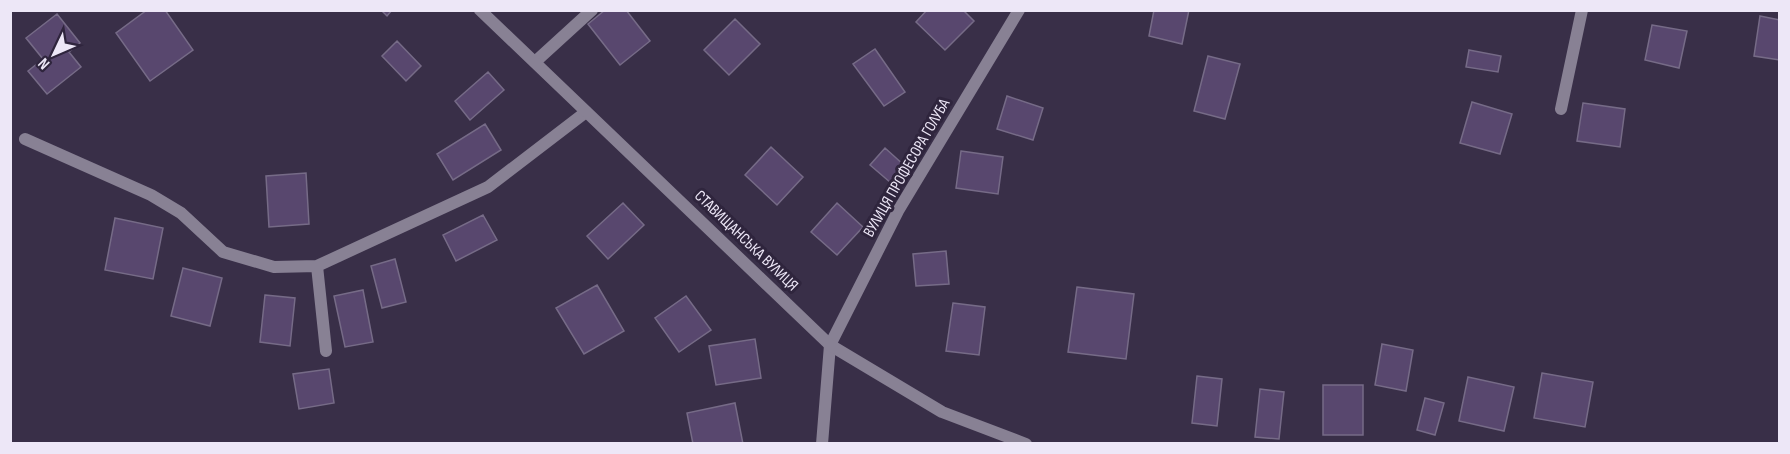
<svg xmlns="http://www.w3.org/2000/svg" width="1790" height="454" font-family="'Sofia Sans Condensed',sans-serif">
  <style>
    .building { fill: #58476e; stroke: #766b87; stroke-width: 1.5 }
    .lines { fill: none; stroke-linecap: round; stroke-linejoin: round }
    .service { stroke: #888194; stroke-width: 12 }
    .minor { stroke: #888194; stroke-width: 12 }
    .tertiary { stroke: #888194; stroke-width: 12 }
    .labels { text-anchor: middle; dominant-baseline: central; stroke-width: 6; stroke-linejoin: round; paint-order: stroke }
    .street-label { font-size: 16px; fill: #ede7f7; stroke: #2f253d }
  </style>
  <rect width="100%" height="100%" fill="#392f48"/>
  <path class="building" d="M147,10H165L193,50L150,81L116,33Z
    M381,10H392L387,16Z
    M605,10H626L650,41L620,65L588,24Z
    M927,10H963L974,21L945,50L916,22Z
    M1154,10H1189L1182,44L1149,36Z
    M57,14L80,43L69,52L81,67L47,94L28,71L43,59L26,38Z
    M1760,16L1780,20V60L1754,56Z
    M735,19L760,44L729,75L704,50Z
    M1652,25L1687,31L1679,68L1645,60Z
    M397,41L421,66L406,81L382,56Z
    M875,49L905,92L884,106L853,64Z
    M1469,50L1501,56L1498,72L1466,67Z
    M1208,56L1240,64L1225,119L1194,111Z
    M488,72L504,90L470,120L455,101Z
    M1007,96L1043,108L1033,140L997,129Z
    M1472,102L1512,114L1500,154L1460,143Z
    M1583,103L1625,109L1620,147L1577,141Z
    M485,124L501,150L453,180L437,154Z
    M771,147L803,177L777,205L745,175Z
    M885,148L905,166L891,183L870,165Z
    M961,151L1003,157L998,194L956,188Z
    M306,173L309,224L269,227L266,176Z
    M623,203L644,225L608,259L587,236Z
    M837,203L863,227L837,255L811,232Z
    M483,215L497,240L456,261L443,235Z
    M115,218L163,228L153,279L105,270Z
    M946,251L949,284L916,286L913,254Z
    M395,259L406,302L382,308L371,266Z
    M183,268L222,278L210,326L171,316Z
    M597,285L624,331L584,354L556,308Z
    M1077,287L1134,294L1126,359L1068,352Z
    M363,290L373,342L345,347L334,296Z
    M265,295L295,298L290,346L260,342Z
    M686,296L711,330L679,352L655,318Z
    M953,303L985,307L979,355L946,351Z
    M755,339L761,378L716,385L709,346Z
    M1382,344L1413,350L1406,391L1375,385Z
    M329,369L334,403L299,409L293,374Z
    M1542,373L1593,382L1585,427L1534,418Z
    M1197,376L1222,379L1217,426L1192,423Z
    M1468,377L1514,387L1504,431L1459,421Z
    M1323,385H1363V435H1323Z
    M1260,389L1284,392L1279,439L1255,437Z
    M1425,398L1444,403L1435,435L1417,430Z
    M735,403L743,444H693L687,413Z"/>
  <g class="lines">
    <path class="service" d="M535,62L592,10
      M25,139L151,195L181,213L223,252L274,267L317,266L488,187L586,112
      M317,266L326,351"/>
    <path class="minor" d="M1561,109L1582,10
      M822,444L830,345L898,211L1019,10"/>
    <path class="tertiary" d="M480,10L830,345L942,412L1026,444"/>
  </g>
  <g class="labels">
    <g class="street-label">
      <text transform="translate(907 168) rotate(-60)">ВУЛИЦЯ ПРОФЕСОРА ГОЛУБА</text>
      <text transform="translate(746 241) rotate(44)">СТАВИЩАНСЬКА ВУЛИЦЯ</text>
    </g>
  </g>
  <rect width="1790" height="454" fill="none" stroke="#ede7f7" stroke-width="24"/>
  <g transform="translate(54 54) rotate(226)" stroke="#2f253d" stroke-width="4.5" paint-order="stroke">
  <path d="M0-4.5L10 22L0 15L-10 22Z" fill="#ede7f7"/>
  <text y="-9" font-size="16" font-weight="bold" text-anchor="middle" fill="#ede7f7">N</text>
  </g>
</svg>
